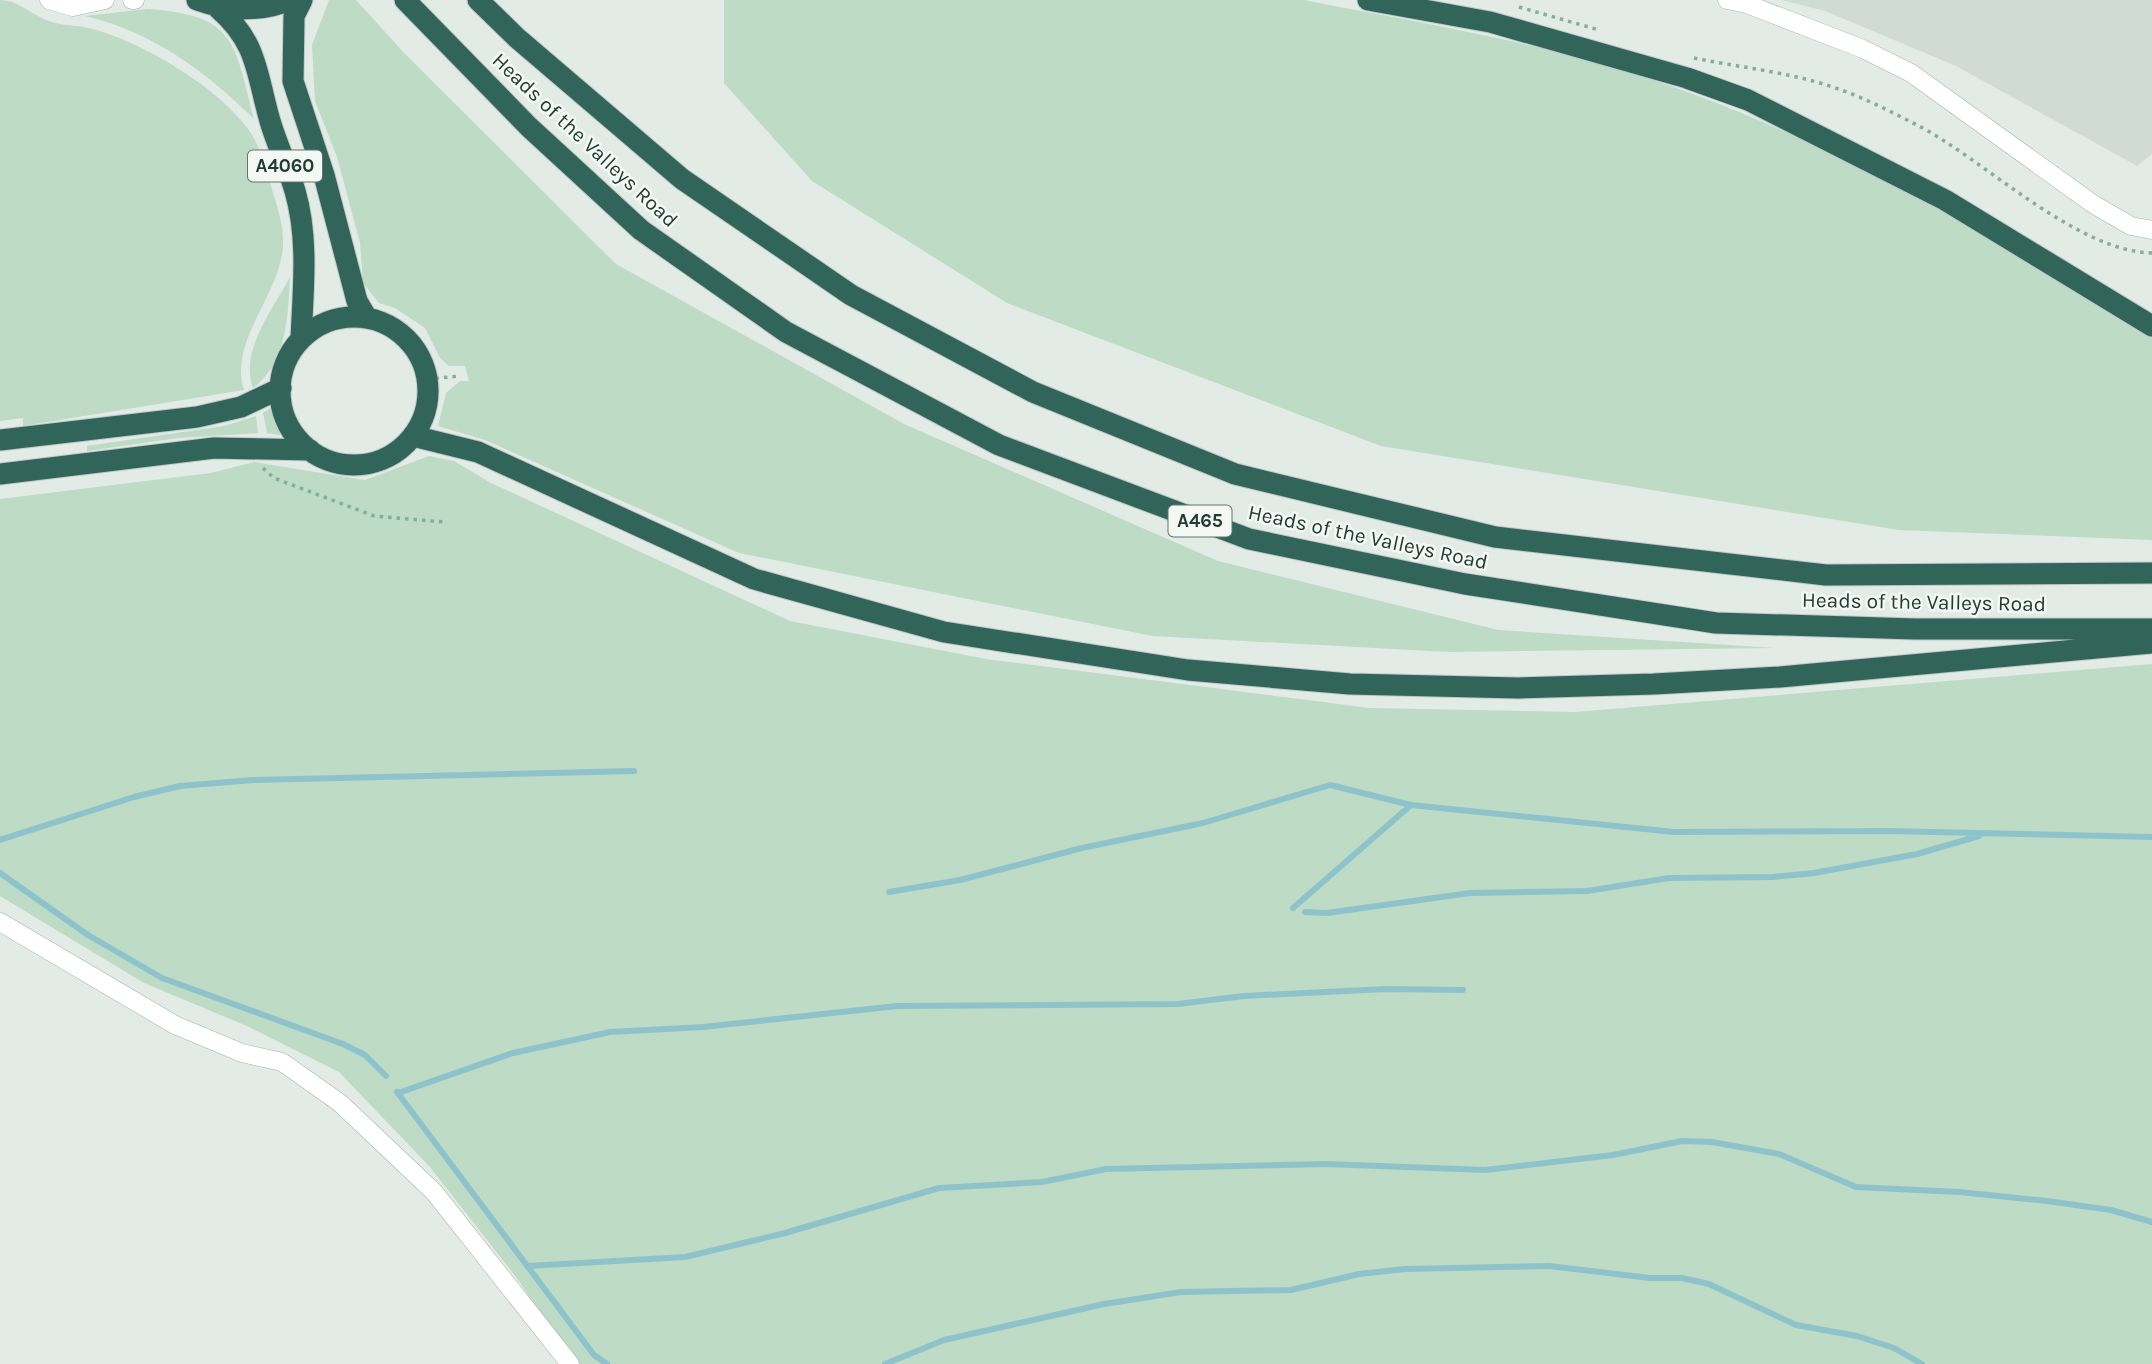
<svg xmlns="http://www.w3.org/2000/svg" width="2152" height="1364" font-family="Karla,sans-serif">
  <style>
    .built { fill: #d1dbd6 }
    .green { fill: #bddbc5 }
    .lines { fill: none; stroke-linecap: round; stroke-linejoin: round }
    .stream { stroke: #8fc3cc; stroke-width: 6 }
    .minor-casing { stroke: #a6b3ae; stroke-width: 19 }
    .highway-casing { stroke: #c2c8c6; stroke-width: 23 }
    .path { stroke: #85ada0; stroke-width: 3.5; stroke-dasharray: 3.5 5; stroke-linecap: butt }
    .minor { stroke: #fff; stroke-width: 18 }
    .highway { stroke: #32655a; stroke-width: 21 }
    .labels { text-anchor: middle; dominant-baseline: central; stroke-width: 5; stroke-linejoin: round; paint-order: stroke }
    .shield { fill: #f3f8f5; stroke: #62746f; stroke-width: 2 }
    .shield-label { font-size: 19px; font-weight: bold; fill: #243b35 }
    .street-label { font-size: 21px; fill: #243b35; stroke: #f3f8f5 }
  </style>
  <rect width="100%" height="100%" fill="#e3ebe7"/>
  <path class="built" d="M1781,0H2152V154L2137,166L1956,66L1825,11Z"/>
  <path class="green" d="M0,0C19,0 32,16 52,22C60,25 69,25 78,26C93,28 110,34 124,40C165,57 222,93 248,129C261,146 267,173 273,193C278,209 284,228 283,245C281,295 228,340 244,390L23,426V418L0,421Z
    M329,0H356L405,54L616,264L904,424L1218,561L1498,630L1775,648L1448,652L1153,636L739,553L485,440L438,426L446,393L460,381H469L465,366H449L440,358L425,328L395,308L379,303L363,283L360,243L337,157L315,101L312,45Z
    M1304,0C1406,20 1509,37 1609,66C1803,123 1981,230 2152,335V540L1899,530L1381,446L1007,303L812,181L724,83V0Z
    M147,9C236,15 234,41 254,119C205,71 153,32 85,16Z
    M290,277C288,316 287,363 253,388C239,351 273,309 290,277Z
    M272,407L281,432L280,435L267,433L263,413Z
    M256,416L258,433L178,438L87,451V446L224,426Z
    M429,456L454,461L491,483L790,621L986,659L1370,708L1575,712L2152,664V1364H573L519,1281L430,1167L339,1072L247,1026L144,983L0,896V499L211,473L254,462L365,480Z"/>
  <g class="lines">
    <path class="stream" d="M0,840L134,797L180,786L253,780L634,771
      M0,873L88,935L162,978L343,1044L365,1055L386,1076
      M889,892L960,880L1082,848L1203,823L1330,785L1411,805L1674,832L1888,831L2152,837
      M1293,908L1411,805
      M1305,912L1327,913L1470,893L1587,891L1669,878L1772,877L1814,873L1917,854L1979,836
      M397,1092L594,1355L607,1364
      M398,1093L513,1053L610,1032L703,1027L897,1006L1178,1004L1244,996L1386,989L1463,990
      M528,1266L685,1257L785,1233L939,1188L1042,1182L1106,1169L1327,1164L1485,1170L1613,1155L1682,1141L1712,1142L1779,1154L1856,1187L1959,1192L2047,1201L2111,1210L2152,1222
      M885,1364L944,1340L1104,1304L1181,1292L1291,1290L1359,1274L1405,1269L1549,1266L1650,1278H1682L1709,1284L1796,1325L1857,1336L1894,1348L1922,1364"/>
    <defs>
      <path id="minor" d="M49,0L73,7L105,0
        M132,0H135
        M1727,0L1747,4L1863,49L1911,73L2093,204L2131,226L2152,230
        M0,922L175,1025L242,1053L282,1062L340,1103L434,1192L570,1364"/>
      <path id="highway" d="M197,0C224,10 262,13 289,0
        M302,0L294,16L293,81L324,175L357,301L367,318
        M405,0L529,127L641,230L786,332L999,445L1249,539L1465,584L1716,623L1915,629H2152
        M478,0L517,38L682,179L851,295L1033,392L1235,474L1495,537L1826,575L2152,573
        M1368,0L1490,22L1687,78L1748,100L1945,200L2152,326
        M218,8C258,43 256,72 270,121C277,145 288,167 295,191C309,239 303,291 301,339
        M280 391a74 74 0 1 1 148 0a74 74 0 1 1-148 0Z
        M413,436L478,452L754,579L944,632L1188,670L1350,684L1518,688L1654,684L1780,677L2152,643
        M0,440L197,417L241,407L281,388
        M0,474L214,448L310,450"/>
    </defs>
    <use href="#minor" class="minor-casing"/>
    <use href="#highway" class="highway-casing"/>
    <path class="path" d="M1519,7L1599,30
      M1694,58C1743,68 1797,73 1844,91C1869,100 1893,113 1917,125C1985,160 2075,251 2152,253
      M427,379L460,376
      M263,468L274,478L374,516L444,522"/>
    <use href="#minor" class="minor"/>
    <use href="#highway" class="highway"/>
  </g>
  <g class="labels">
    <g class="shield">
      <rect x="248" y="150.5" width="74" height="31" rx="5"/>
      <rect x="1168.5" y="505.5" width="63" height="31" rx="5"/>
    </g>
    <g class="shield-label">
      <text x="285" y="166">A4060</text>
      <text x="1200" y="521">A465</text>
    </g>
    <g class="street-label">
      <text transform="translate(585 140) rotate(43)">Heads of the Valleys Road</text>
      <text transform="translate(1368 537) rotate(12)">Heads of the Valleys Road</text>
      <text transform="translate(1924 602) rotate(1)">Heads of the Valleys Road</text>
    </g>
  </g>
</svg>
